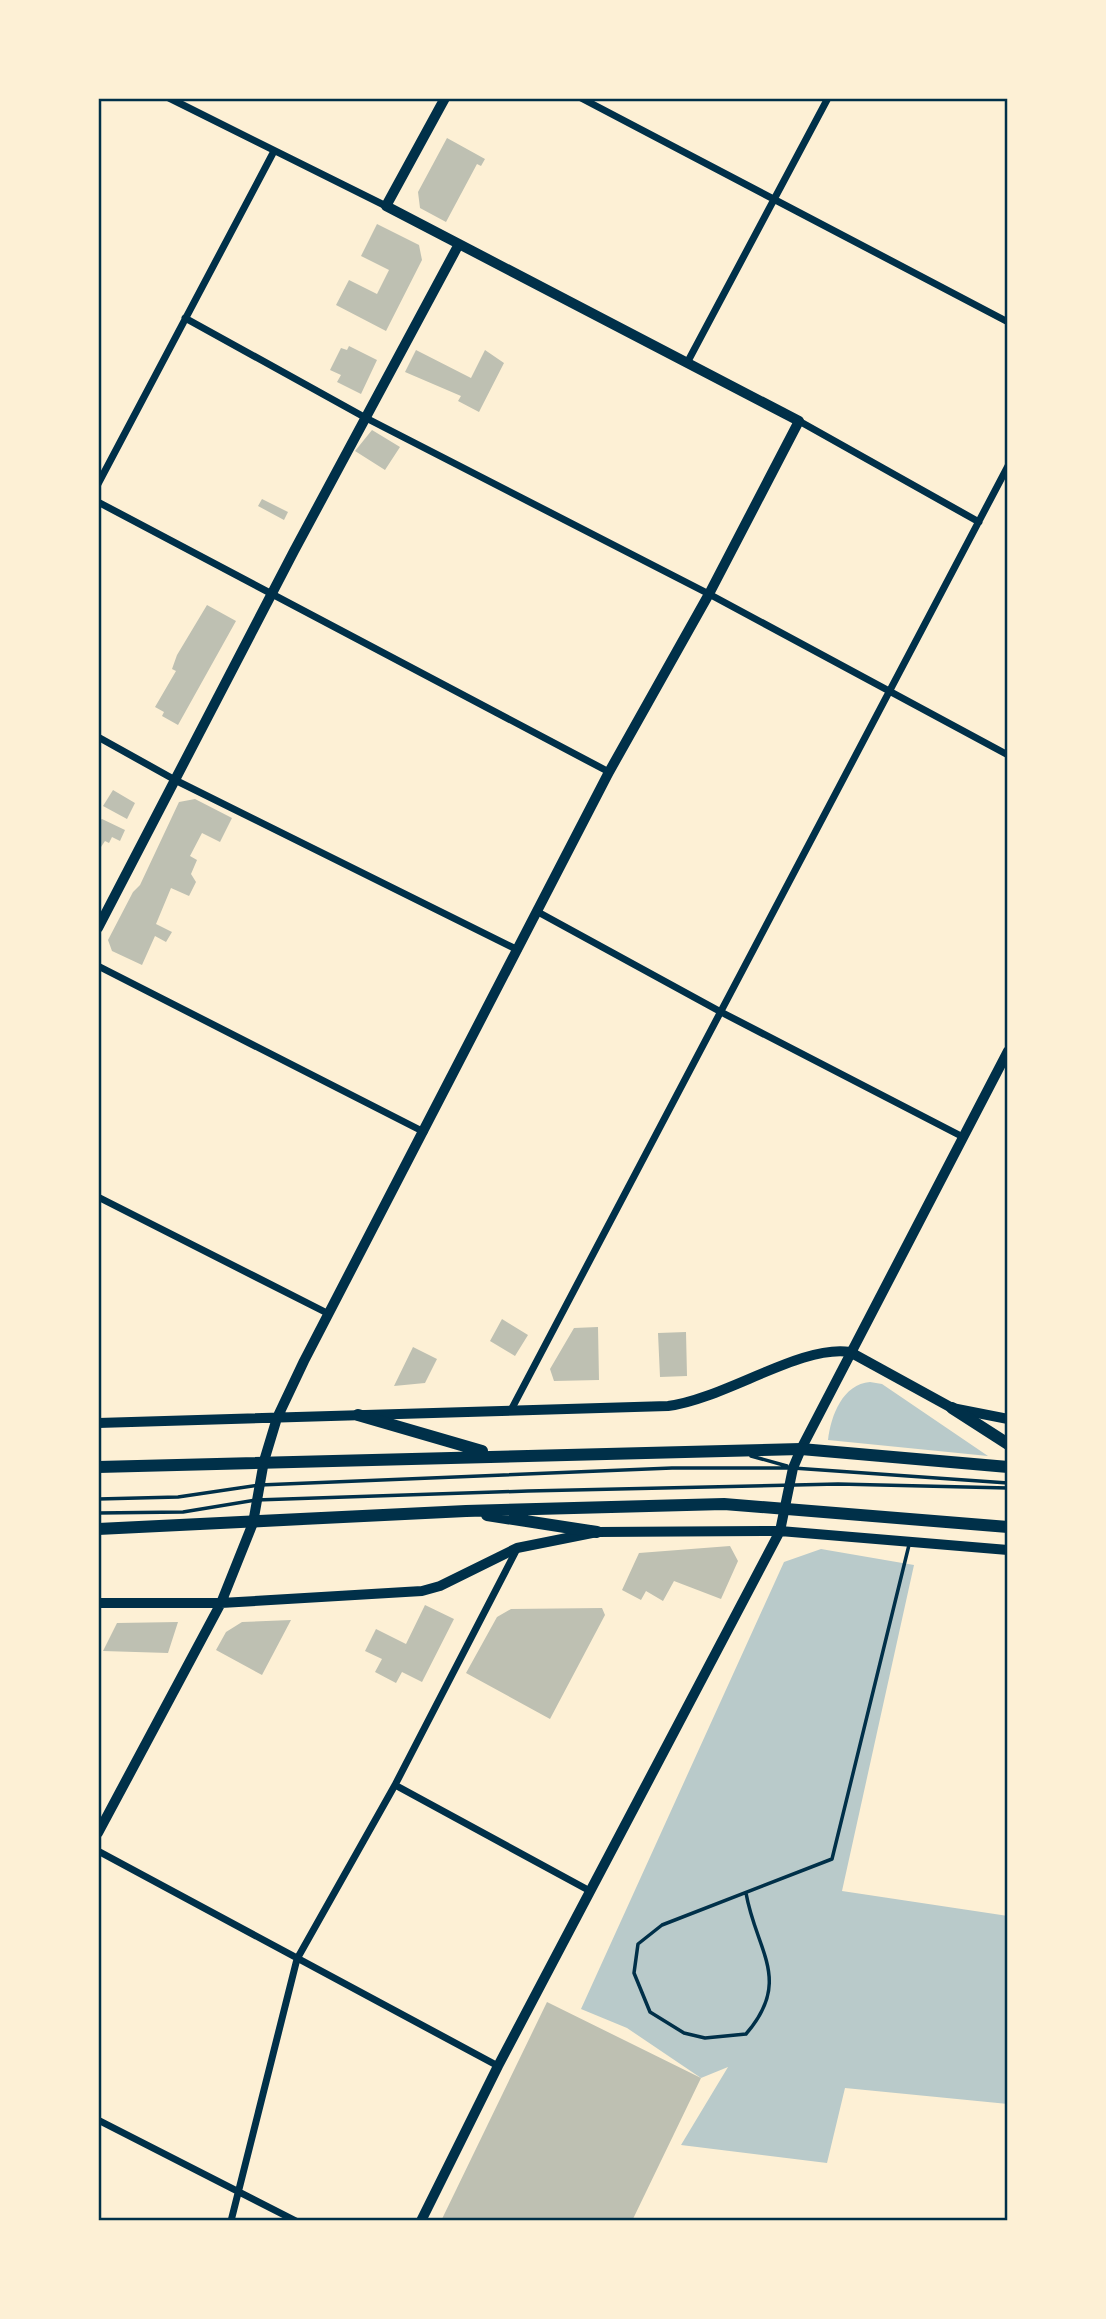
<svg xmlns="http://www.w3.org/2000/svg" width="1106" height="2319" font-family="Overpass,sans-serif">
  <style>
    .green { fill: #b9caca }
    .building { fill: #bec0b2 }
    .lines { fill: none; stroke-linecap: round; stroke-linejoin: round }
    .service { stroke: #003049; stroke-width: 3.5 }
    .minor { stroke: #003049; stroke-width: 7 }
    .tertiary { stroke: #003049; stroke-width: 10 }
    .trunk { stroke: #003049; stroke-width: 12 }
    .neatline { fill: none; stroke: #003049; stroke-width: 2.5 }
  </style>
  <rect width="100%" height="100%" fill="#fdf0d5"/>
  <path class="green" d="M870,1382L882,1384L988,1456L828,1440C831,1415 843,1384 870,1382Z
    M821,1549L914,1565L842,1891L1008,1916V2104L845,2088L827,2163L681,2145L728,2067L701,2078L627,2028L581,2009L784,1562Z"/>
  <path class="building" d="M447,138L485,159L481,166L477,164L446,222L420,208L418,192Z
    M377,224L419,245L422,260L386,331L336,305L349,280L377,294L389,270L361,256Z
    M349,346L377,360L361,394L337,382L341,375L330,370L341,348L347,350Z
    M416,350L471,378L485,350L504,363L479,412L458,401L461,396L405,372Z
    M372,430L400,447L385,470L355,451Z
    M262,499L288,512L284,520L258,506Z
    M207,605L236,621L178,725L162,716L164,712L155,707L176,671L172,669L177,655Z
    M113,790L135,803L127,819L103,806Z
    M195,799L232,818L220,842L202,833L190,856L197,860L191,874L196,882L189,896L171,888L156,924L172,932L166,942L155,936L142,965L112,951L108,940L133,892L140,885L179,802Z
    M102,819L125,830L120,841L112,837L109,843L105,841L101,847L98,845V821Z
    M502,1319L528,1335L515,1356L490,1341Z
    M598,1327L599,1380L554,1381L550,1369L574,1328Z
    M686,1332L687,1376L660,1377L658,1333Z
    M413,1347L437,1359L425,1383L394,1386Z
    M730,1546L738,1561L721,1599L674,1581L663,1601L646,1591L641,1600L622,1590L639,1553Z
    M425,1605L454,1619L422,1682L402,1672L396,1683L375,1672L382,1659L365,1651L376,1629L406,1644Z
    M602,1608L605,1615L550,1719L466,1673L497,1617L511,1609Z
    M291,1620L262,1675L216,1650L226,1632L242,1622Z
    M178,1622L168,1653L103,1651L117,1623Z
    M547,2002L701,2078L632,2221H441Z"/>
  <g class="lines">
    <path class="service" d="M751,1456L787,1466
      M98,1499L178,1497L260,1485L672,1468H793L1008,1483
      M98,1513L183,1512L256,1500L528,1491L838,1484L1008,1488
      M746,1893C756,1951 793,1980 746,2034L705,2038L684,2033L650,2012L634,1973L638,1944L662,1925L832,1859L909,1545"/>
    <path class="minor" d="M169,98L386,206
      M581,98L1008,322
      M185,318L366,418L709,594L1008,755
      M687,363L828,98
      M799,421L979,522
      M98,484L273,153
      M98,502L609,772
      M98,737L177,781L518,950
      M538,912L721,1012L963,1137
      M98,966L424,1132
      M98,1197L329,1314
      M511,1410L1008,466
      M395,1785L590,1891
      M98,1851L498,2066
      M98,2120L296,2221
      M231,2221L297,1959L395,1785L517,1549"/>
    <path class="tertiary" d="M98,928L294,551L459,244
      M98,1423L668,1406C724,1399 802,1344 850,1352L952,1408L1008,1419
      M98,1603H221L422,1591L440,1586L517,1548L597,1532L780,1531L1008,1550
      M98,1833L221,1603L253,1523L264,1461L277,1418L304,1361L609,772L709,594L799,421L386,206L445,98
      M421,2221L498,2066L780,1531L793,1468L801,1449L1008,1051"/>
    <path class="trunk" d="M952,1408L1008,1444
      M358,1415L482,1451
      M98,1467L801,1449L1008,1467
      M487,1515L597,1532
      M98,1529L466,1511L724,1504L1008,1527"/>
  </g>
  <rect width="1106" height="2319" fill="none" stroke="#fdf0d5" stroke-width="200"/>
  <rect x="100" y="100" width="906" height="2119" class="neatline"/>
</svg>
